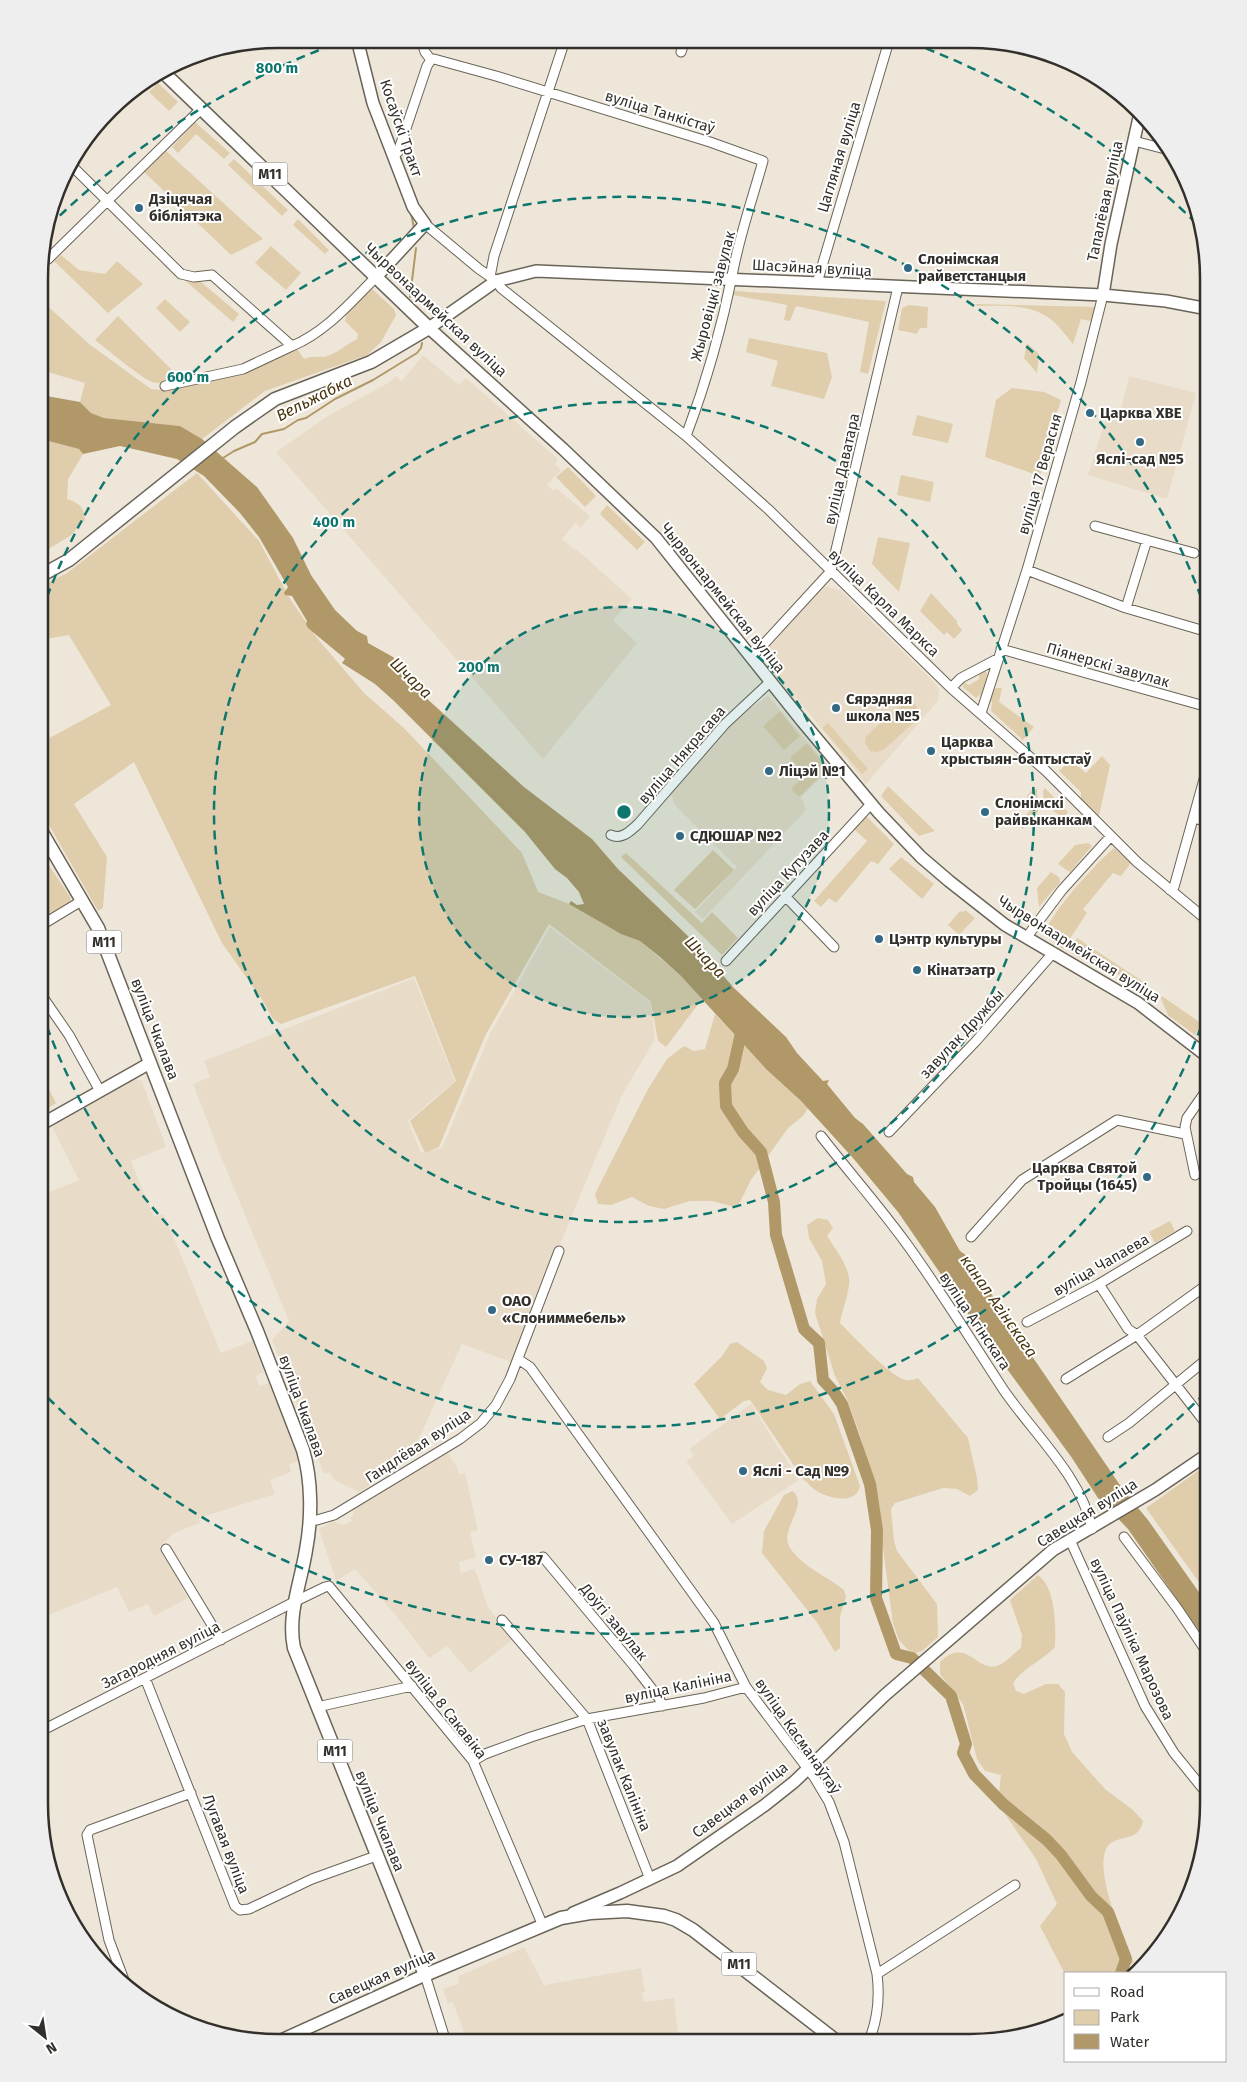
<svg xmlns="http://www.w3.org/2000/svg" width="1247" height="2082" font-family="'Fira Sans',sans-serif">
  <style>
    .built { fill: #e8dcc8 }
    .green { fill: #dfcdac }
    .water { fill: #b19868 }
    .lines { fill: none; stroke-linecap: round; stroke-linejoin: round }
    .stream { stroke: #b19868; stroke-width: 2 }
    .river { stroke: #b19868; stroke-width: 12 }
    .minor-casing { stroke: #6a6458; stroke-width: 11 }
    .major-casing { stroke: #6a6458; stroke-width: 14 }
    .highway-casing { stroke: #6a6458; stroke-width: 15 }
    .minor { stroke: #fff; stroke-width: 9 }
    .major { stroke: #fff; stroke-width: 11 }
    .highway { stroke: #fff; stroke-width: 12 }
    .ring { fill: none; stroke: #0f766e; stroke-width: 2.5; stroke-dasharray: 9 6 }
    .poi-dot { fill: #336984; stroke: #fff; stroke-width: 2 }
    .labels { text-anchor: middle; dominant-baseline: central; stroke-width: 4; stroke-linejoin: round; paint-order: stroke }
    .shield { fill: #fff; stroke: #706e6b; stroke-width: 1 }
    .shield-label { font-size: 14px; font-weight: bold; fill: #33302b }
    .street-label { font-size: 15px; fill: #33302b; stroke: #fff }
    .poi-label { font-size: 15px; font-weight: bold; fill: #33302b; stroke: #fff; text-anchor: start }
    .water-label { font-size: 16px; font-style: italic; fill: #48350e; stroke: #fff }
    .rim { fill: none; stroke: #33302b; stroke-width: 2.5 }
    .centre { fill: #0f766e; stroke: #fff; stroke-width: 2.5 }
    .ring-label { font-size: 15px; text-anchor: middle; font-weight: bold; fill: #0f766e; stroke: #fff; stroke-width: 4; stroke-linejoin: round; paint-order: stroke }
  </style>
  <rect width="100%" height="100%" fill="#eee7d9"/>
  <path class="built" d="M423,355L459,385L466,378L558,459L555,464L561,470L547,485L554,491L556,488L590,516L581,528L575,523L562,539L575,550L576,549L632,599L613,620L637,643L543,759L276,452L331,414L390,382L395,376L402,381Z
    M1129,376L1196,393L1167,499L1088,475L1109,409H1121Z
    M824,586L840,590L934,682L939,689L938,701L866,784L762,655Z
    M768,696L830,768L801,797L806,810L703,919L695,912L737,867L675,805L669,788L723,732L744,713Z
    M550,927L651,1003L655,1039L622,1095L511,1362L462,1344L409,1460L359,1492L334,1480L330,1472L324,1474L272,1340L289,1321L221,1157L193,1084L210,1077L204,1061L414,978L455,1081L408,1121L421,1153L442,1148L491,1032Z
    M134,1079L142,1081L166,1147L131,1161L154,1217L164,1214L221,1353L252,1341L264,1372L256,1376L259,1386L269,1383L299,1461L289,1465L291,1472L270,1480L275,1494L199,1518L200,1523L174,1533L160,1546L188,1598L154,1616L148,1604L129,1612L117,1587L39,1619L40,1196L79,1180L52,1127Z
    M751,1404L799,1480L732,1524L686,1461L694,1456L689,1449Z
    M448,1453L458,1469V1474L465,1473L478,1530L470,1532L476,1557L459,1562L461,1573L474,1569L480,1582L487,1605L512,1640L470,1673L447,1646L429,1658L394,1613L355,1569L336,1581L319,1529L333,1521L344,1525L352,1521L350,1518L354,1515L352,1510Z
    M524,1947L544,1985L641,1968L645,1992H642L644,2002L674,1998L679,2039L660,2042H467L453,2002L448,2004L443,1989L458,1984L459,1976Z"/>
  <path class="green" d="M158,83L178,102L169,111L149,92Z
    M195,122L230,153L224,159L196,134L178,153L172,147Z
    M164,149L263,239L231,255L142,170Z
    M234,159L288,210L282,216L228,165Z
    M298,219L329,250L325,254L293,225Z
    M271,246L301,273L286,290L255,263Z
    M61,255L79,270L105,274L117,261L143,284L108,313L54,261Z
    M188,271L239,314L233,322L182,278Z
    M370,287L394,309L396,315L381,342L367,355L265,391L202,439L180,426L104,418L91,413L80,402L85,383L41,370V300L89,344L151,389L161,390L297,349L304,359C311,356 317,357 324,357C335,355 347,344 357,339L358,334L345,321L347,312Z
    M735,291L886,301L868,374L860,372L869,322L796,306L790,321L784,320L787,305L733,295Z
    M165,299L190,322L180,332L156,308Z
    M976,304L1095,307L1091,321L1081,319L1073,344C1067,337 1060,327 1053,321C1033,303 1001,306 977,306Z
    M909,305L928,307L927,328H920L917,334L898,330L902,308Z
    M118,316L175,373C170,382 163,385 152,382C141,378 107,349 95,340Z
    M749,338L827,353L832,377L824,399L771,386L778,361L746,352Z
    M1027,343L1039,354L1037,373L1024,358Z
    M1012,388L1044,392L1061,400L1044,454L1042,455L1043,466L1040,476L985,457L996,400Z
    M917,415L953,424L948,443L912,435Z
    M41,439L79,449L83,454L68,479L67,499C79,503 84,507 85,520L70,536L40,554Z
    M568,467L596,496L585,507L556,477Z
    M197,473L259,541L290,599L317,638L364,693L405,729L522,853L538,892L569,904L621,934L640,941L681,976L702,999L666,1047L658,1041L651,1002L549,924L485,1036L439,1147L425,1153L410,1121L456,1081L415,976L281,1024L273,1019L263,1001L222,943L134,762L74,804L107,857L103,908L98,911L40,809V743L111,705L69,635L40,640V587L67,573Z
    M901,475L934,482L930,502L897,495Z
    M607,505L645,542L637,550L600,514Z
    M878,537L910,543L899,592L872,564Z
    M931,593L957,621V624L962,630L954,639L947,632L944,635L920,611Z
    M985,669L987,674L983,693L976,698L963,687L964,682L969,685L979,679V672Z
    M995,688H1002L999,702L1034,727L1023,740L991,711L992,702L989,700Z
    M908,703L914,704L918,709V719L883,750L877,752L870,751L865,743L866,736L901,705Z
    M780,711L800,736L784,750L763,726Z
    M828,723L868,769L862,774L822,728Z
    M807,743L828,769L799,797L791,789L805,775L790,758Z
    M1102,756L1110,765L1099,816L1081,799V792L1059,771L1070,760L1086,773Z
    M888,786L935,831L919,836L881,796Z
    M1045,788L1068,812L1063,818L1052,810L1044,808L1043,791Z
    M1033,789H1037L1038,812L1023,829L1018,825L1031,809L1026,804L1027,796Z
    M866,816L894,844L878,864L871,861L836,903L829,898L821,907L814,901L867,841L854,829Z
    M1088,843L1092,846L1070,872L1058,864L1075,845Z
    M1114,848L1131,863L1121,876L1113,873L1083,909L1087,913L1063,949L1044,935C1052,911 1094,865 1114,848Z
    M713,850L734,870L695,909L674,890Z
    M40,852L70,897L71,902L56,913L48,914L40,907Z
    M626,853L702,923L712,912L738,938L722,955L621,857Z
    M901,857L934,884L922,899L889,869Z
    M1051,872L1059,877L1060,882L1039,907L1037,888Z
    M965,910L975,918L959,935L948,925L960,911L963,912Z
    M1077,938L1142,981L1138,988L1099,962L1082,960L1069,951Z
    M1162,996L1202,1024L1195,1035L1168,1015L1161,999Z
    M715,1014L766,1069L808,1108L803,1116L788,1128L751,1180L740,1202L735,1207L712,1201H690L664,1209L649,1206L632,1197L611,1205L598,1204L595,1194L648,1089L667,1059L684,1046L694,1051L705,1049Z
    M40,1072L56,1103L40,1113Z
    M818,1218L828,1220L833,1228L827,1236C835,1249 851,1268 849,1284C848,1297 842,1310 840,1323C851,1334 893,1379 906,1380C910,1381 915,1379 918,1378L968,1438L977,1478L978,1490L970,1496L957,1489L943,1488L895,1503L891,1509L894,1541L897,1551L937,1604L938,1637L922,1651L915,1653L908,1650L899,1640L893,1624L883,1548L879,1503L860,1435L847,1399L835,1376L815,1313L817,1299L826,1284L822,1261L809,1238L807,1225Z
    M1170,1221L1175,1231L1155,1243L1149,1232Z
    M737,1342L764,1361L767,1368L760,1382L768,1390L786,1395L800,1384L810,1381L834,1414L860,1486C856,1506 827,1498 815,1490C811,1487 807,1482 803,1479L750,1400L744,1401L720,1419L694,1384L722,1356L730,1344Z
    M1208,1464V1595L1146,1508Z
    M793,1491C809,1506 780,1528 789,1546C800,1566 827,1576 844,1590L846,1597L840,1616V1648L835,1652L816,1621L762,1553L764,1531L784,1495Z
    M1038,1575C1056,1588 1056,1627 1055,1647C1042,1661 1024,1667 1013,1683L1016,1691L1024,1694L1046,1684H1058L1065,1692L1064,1734L1072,1752L1105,1789L1133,1810L1143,1821C1139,1841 1123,1835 1111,1843C1088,1859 1124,1942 1134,1962L1120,1973H1066V1976L1040,1926L1057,1904L1036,1859L998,1804L1001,1775L985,1771L977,1759L963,1704L940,1674V1662C967,1635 978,1675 999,1665C1007,1662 1014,1653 1021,1648L1022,1635L1010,1600Z"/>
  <path class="water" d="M41,395L80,402L91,413L104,418L180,426L202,439L257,487L293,538L311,575L335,610L357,631L367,636L368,643L393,657L402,671L424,696L524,787L592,839L618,869L690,938L734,988L786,1037L797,1053L823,1081L829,1080L827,1084L855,1118L863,1124L907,1174L913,1177L914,1182L935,1207L960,1251L967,1256L1023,1343L1124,1491L1148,1520L1208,1605V1644L1128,1529L1098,1498L1072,1458L996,1354L898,1212L853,1158L802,1102L766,1069L681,976L660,957L640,941L621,934L569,904L571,901L577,905L584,904L579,892L567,878L555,869L525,832L394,701L375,684L342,663L345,659L343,657L308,628L306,624L307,621L292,596L285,595L284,593L288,587L259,537L240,513L204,476L177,459L120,446L83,454L79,449L41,439Z"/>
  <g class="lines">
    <path class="stream" d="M411,213L414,228
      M410,297L416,248
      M223,458L234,451L255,442L262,434L284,429L298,420L306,418L335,399L373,380L417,353L421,348L422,343"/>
    <path class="river" d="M743,1024L733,1069L725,1083L726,1106L743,1132L761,1152L774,1202L776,1235L804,1329L819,1343L823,1380L834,1392L842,1404L870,1484L877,1530L876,1598L896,1654L912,1658L951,1696L966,1744L963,1753L974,1774L1003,1804L1047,1840L1061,1855L1091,1896L1108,1912L1126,1959L1121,1973"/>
    <defs>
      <path id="minor" d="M421,39L425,52L431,60
        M681,52L685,40
        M1134,141L1169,150
        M393,156L398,152L427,66L431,60L434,59L496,76L710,142L763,161C753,197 740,234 733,271C722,327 706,383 686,436
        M70,164L181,274L194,277L212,275L292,346L243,369L165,386
        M425,224L479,269L495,280
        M48,259L201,109
        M490,277L494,256L565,40
        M496,281L501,288L686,436L768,509L951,688L1046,771L1137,862L1208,921
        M817,283L889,41
        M292,346C326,332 351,302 376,277
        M1095,526L1194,553
        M1027,570L1126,608L1208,632
        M1126,608L1147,540
        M1001,649L1208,707
        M751,658L831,571L898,287
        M951,688L961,678L999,658
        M981,713L1027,570L1081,382L1103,295
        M1194,818L1208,822
        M611,835C622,840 630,831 638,824L725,724L770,682
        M1170,890L1174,887L1208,765
        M785,896L834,947
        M40,926L83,900
        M1026,938L1062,890L1111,836
        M726,961L871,804
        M40,993L69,1035L100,1091
        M889,1132L976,1041L1053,953
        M821,1136C849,1172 879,1206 906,1243C940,1290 971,1340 1003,1389C1032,1432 1082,1477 1092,1529
        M1195,1175L1185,1127L1187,1118L1208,1088
        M971,1237L1022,1180L1117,1120L1185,1134
        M1099,1284L1128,1329L1137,1335L1208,1426
        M1027,1322L1099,1284L1187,1231
        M518,1359L530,1367L714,1623L746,1687L814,1777L829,1802L844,1842L877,1974C880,1998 878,2020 868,2043
        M1066,1379L1137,1335L1208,1284
        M1108,1437L1129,1423L1208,1358
        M309,1520H317L334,1515L460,1439L481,1423L496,1405L510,1379L559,1251
        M1124,1537L1177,1608L1208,1654
        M1070,1540L1145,1706L1174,1753L1208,1795
        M166,1549L221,1640
        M543,1557L634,1666L659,1698L662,1706
        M502,1620L587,1719L650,1879
        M145,1678L235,1906L240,1910L249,1909L312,1879L376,1856
        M317,1707L412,1686
        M39,1732L296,1601L325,1587L329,1586L473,1761L543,1926
        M473,1761L485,1754L531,1737L587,1719L704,1698L746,1687
        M877,1974L1015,1885
        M425,1975L446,2042
        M127,1988L109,1940L87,1835L90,1830L191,1793"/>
      <path id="major" d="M357,39L373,103L413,207L425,224L376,277
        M1103,295L1111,244L1140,113
        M1208,1057L1138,1003L1005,925L949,881L921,857L879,813L802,721L656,538L563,449L429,328L496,281L536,271L1103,295L1166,301L1208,309
        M40,1125L150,1063
        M573,1913L620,1893L677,1866L765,1805L794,1782L885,1695L1053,1550L1155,1490L1208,1454
        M279,2041L425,1975"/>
      <path id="highway" d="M40,576L69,560L235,427L275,399L371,362L429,328L163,72
        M40,829L98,928L218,1239L257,1331L303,1450C312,1481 312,1518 306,1550C301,1582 287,1615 294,1648L425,1975L561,1918L590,1913L627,1911L664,1916L676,1920L693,1930L839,2043"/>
    </defs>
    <use href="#minor" class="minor-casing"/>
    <use href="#major" class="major-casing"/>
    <use href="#highway" class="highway-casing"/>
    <use href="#minor" class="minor"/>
    <use href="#major" class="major"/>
    <use href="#highway" class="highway"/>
  </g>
  <circle cx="624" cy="812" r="205" fill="#0f766e" fill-opacity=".12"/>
  <g class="ring">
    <circle cx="624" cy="812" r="205"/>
    <circle cx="624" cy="812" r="410"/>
    <path d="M1206 1013A616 616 0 0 1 40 1007M42 611A616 616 0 0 1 1206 611"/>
    <path d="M1205 1393A821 821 0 0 1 43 1393M49 226A821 821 0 0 1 343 41M912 43A821 821 0 0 1 1194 221"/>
  </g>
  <g class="poi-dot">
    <circle cx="139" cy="208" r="5"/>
    <circle cx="908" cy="268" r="5"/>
    <circle cx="1090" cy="413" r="5"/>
    <circle cx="1140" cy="442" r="5"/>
    <circle cx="836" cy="708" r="5"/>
    <circle cx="931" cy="751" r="5"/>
    <circle cx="769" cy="771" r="5"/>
    <circle cx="985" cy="812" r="5"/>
    <circle cx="680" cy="836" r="5"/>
    <circle cx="879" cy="939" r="5"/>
    <circle cx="917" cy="970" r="5"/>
    <circle cx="1147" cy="1177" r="5"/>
    <circle cx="492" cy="1310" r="5"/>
    <circle cx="743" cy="1471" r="5"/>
    <circle cx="489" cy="1560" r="5"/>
  </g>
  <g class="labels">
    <g class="shield">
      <rect x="252.5" y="162.5" width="35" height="23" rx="4"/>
      <rect x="86.5" y="930.5" width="35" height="23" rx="4"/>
      <rect x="317.5" y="1739.5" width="35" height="23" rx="4"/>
      <rect x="721.5" y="1952.5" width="35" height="23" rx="4"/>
    </g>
    <g class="shield-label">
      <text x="270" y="174">М11</text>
      <text x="104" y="942">М11</text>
      <text x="335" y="1751">М11</text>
      <text x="739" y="1964">М11</text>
    </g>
    <g class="street-label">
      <text transform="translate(660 112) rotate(17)">вуліца Танкістаў</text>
      <text transform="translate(401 128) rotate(71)">Косаўскі Тракт</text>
      <text transform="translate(839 157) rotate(-73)">Цагляная вуліца</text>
      <text transform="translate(1105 201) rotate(-78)">Тапалёвая вуліца</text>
      <text transform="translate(812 268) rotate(3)">Шасэйная вуліца</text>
      <text transform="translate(713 296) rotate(-75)">Жыровіцкі завулак</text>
      <text transform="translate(436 310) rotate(43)">Чырвонаармейская вуліца</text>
      <text transform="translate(842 469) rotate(-77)">вуліца Даватара</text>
      <text transform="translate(1040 474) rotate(-74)">вуліца 17 Верасня</text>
      <text transform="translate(723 598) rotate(51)">Чырвонаармейская вуліца</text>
      <text transform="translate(884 603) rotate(44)">вуліца Карла Маркса</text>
      <text transform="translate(1108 665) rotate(16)">Піянерскі завулак</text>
      <text transform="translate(682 755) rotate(-49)">вуліца Някрасава</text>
      <text transform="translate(788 873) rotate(-47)">вуліца Кутузава</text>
      <text transform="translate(1079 949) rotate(32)">Чырвонаармейская вуліца</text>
      <text transform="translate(155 1029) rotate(69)">вуліца Чкалава</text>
      <text transform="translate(962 1034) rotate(-47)">завулак Дружбы</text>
      <text transform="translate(1101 1265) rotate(-30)">вуліца Чапаева</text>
      <text transform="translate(975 1321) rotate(56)">вуліца Агінскага</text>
      <text transform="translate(302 1406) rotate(70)">вуліца Чкалава</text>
      <text transform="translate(418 1446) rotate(-33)">Гандлёвая вуліца</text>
      <text transform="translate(1087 1513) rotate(-32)">Савецкая вуліца</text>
      <text transform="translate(614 1622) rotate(50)">Доўгі завулак</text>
      <text transform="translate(1132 1639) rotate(65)">вуліца Паўліка Марозова</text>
      <text transform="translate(161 1655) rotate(-27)">Загародняя вуліца</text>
      <text transform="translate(678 1687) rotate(-12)">вуліца Калініна</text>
      <text transform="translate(446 1709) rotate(52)">вуліца 8 Сакавіка</text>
      <text transform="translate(798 1736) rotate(55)">вуліца Касманаўтаў</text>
      <text transform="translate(624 1775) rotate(68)">завулак Калініна</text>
      <text transform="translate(740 1800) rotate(-37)">Савецкая вуліца</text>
      <text transform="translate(380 1821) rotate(68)">вуліца Чкалава</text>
      <text transform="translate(226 1844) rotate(69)">Лугавая вуліца</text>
      <text transform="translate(382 1977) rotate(-24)">Савецкая вуліца</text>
    </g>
    <g class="poi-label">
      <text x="149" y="199">Дзіцячая<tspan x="149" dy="17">бібліятэка</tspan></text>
      <text x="918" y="259">Слонімская<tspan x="918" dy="17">райветстанцыя</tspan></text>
      <text x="1100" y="413">Царква ХВЕ</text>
      <text x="1140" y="459" text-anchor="middle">Яслі-сад №5</text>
      <text x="846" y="699">Сярэдняя<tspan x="846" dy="17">школа №5</tspan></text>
      <text x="941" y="742">Царква<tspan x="941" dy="17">хрыстыян-баптыстаў</tspan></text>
      <text x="779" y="771">Ліцэй №1</text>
      <text x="995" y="803">Слонімскі<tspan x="995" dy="17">райвыканкам</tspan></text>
      <text x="690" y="836">СДЮШАР №2</text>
      <text x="889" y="939">Цэнтр культуры</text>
      <text x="927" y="970">Кінатэатр</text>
      <text x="1137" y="1168" text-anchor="end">Царква Святой<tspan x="1137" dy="17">Тройцы (1645)</tspan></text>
      <text x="502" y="1301">ОАО<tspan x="502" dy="17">«Слониммебель»</tspan></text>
      <text x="753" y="1471">Яслі - Сад №9</text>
      <text x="499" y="1560">СУ-187</text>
    </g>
    <g class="water-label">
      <text transform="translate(314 398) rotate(-27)">Вельжабка</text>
      <text transform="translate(411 678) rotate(44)">Шчара</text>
      <text transform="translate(705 957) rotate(46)">Шчара</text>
      <text transform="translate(999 1306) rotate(55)">канал Агінскага</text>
    </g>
  </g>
  <path d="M0 0H1247V2082H0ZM278 48H970A230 230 0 0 1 1200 278V1804A230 230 0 0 1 970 2034H278A230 230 0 0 1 48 1804V278A230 230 0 0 1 278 48Z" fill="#efeeee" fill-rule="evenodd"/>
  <path class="rim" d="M278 48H970A230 230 0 0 1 1200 278V1804A230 230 0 0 1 970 2034H278A230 230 0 0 1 48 1804V278A230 230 0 0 1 278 48Z"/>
  <circle cx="624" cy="812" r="8" class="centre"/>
  <g class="ring-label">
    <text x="277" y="73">800 m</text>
    <text x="188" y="382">600 m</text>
    <text x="334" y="527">400 m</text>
    <text x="479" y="672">200 m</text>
  </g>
  <rect x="1064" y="1972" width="162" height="90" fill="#ffffff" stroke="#adacaa"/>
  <rect x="1074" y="1988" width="25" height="8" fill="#ffffff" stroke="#adacaa"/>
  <text x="1110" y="1997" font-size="15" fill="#33302b">Road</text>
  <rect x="1074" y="2010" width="25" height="15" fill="#dfcdac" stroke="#adacaa"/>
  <text x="1110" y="2022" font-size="15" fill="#33302b">Park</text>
  <rect x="1074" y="2034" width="25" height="15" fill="#b19868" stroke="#adacaa"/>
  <text x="1110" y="2047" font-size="15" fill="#33302b">Water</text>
  <g transform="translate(45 2037) rotate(150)" stroke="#ffffff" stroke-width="4" paint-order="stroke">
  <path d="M0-4L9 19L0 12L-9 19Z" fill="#33302b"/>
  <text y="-8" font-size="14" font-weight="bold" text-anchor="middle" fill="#33302b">N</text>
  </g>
</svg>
